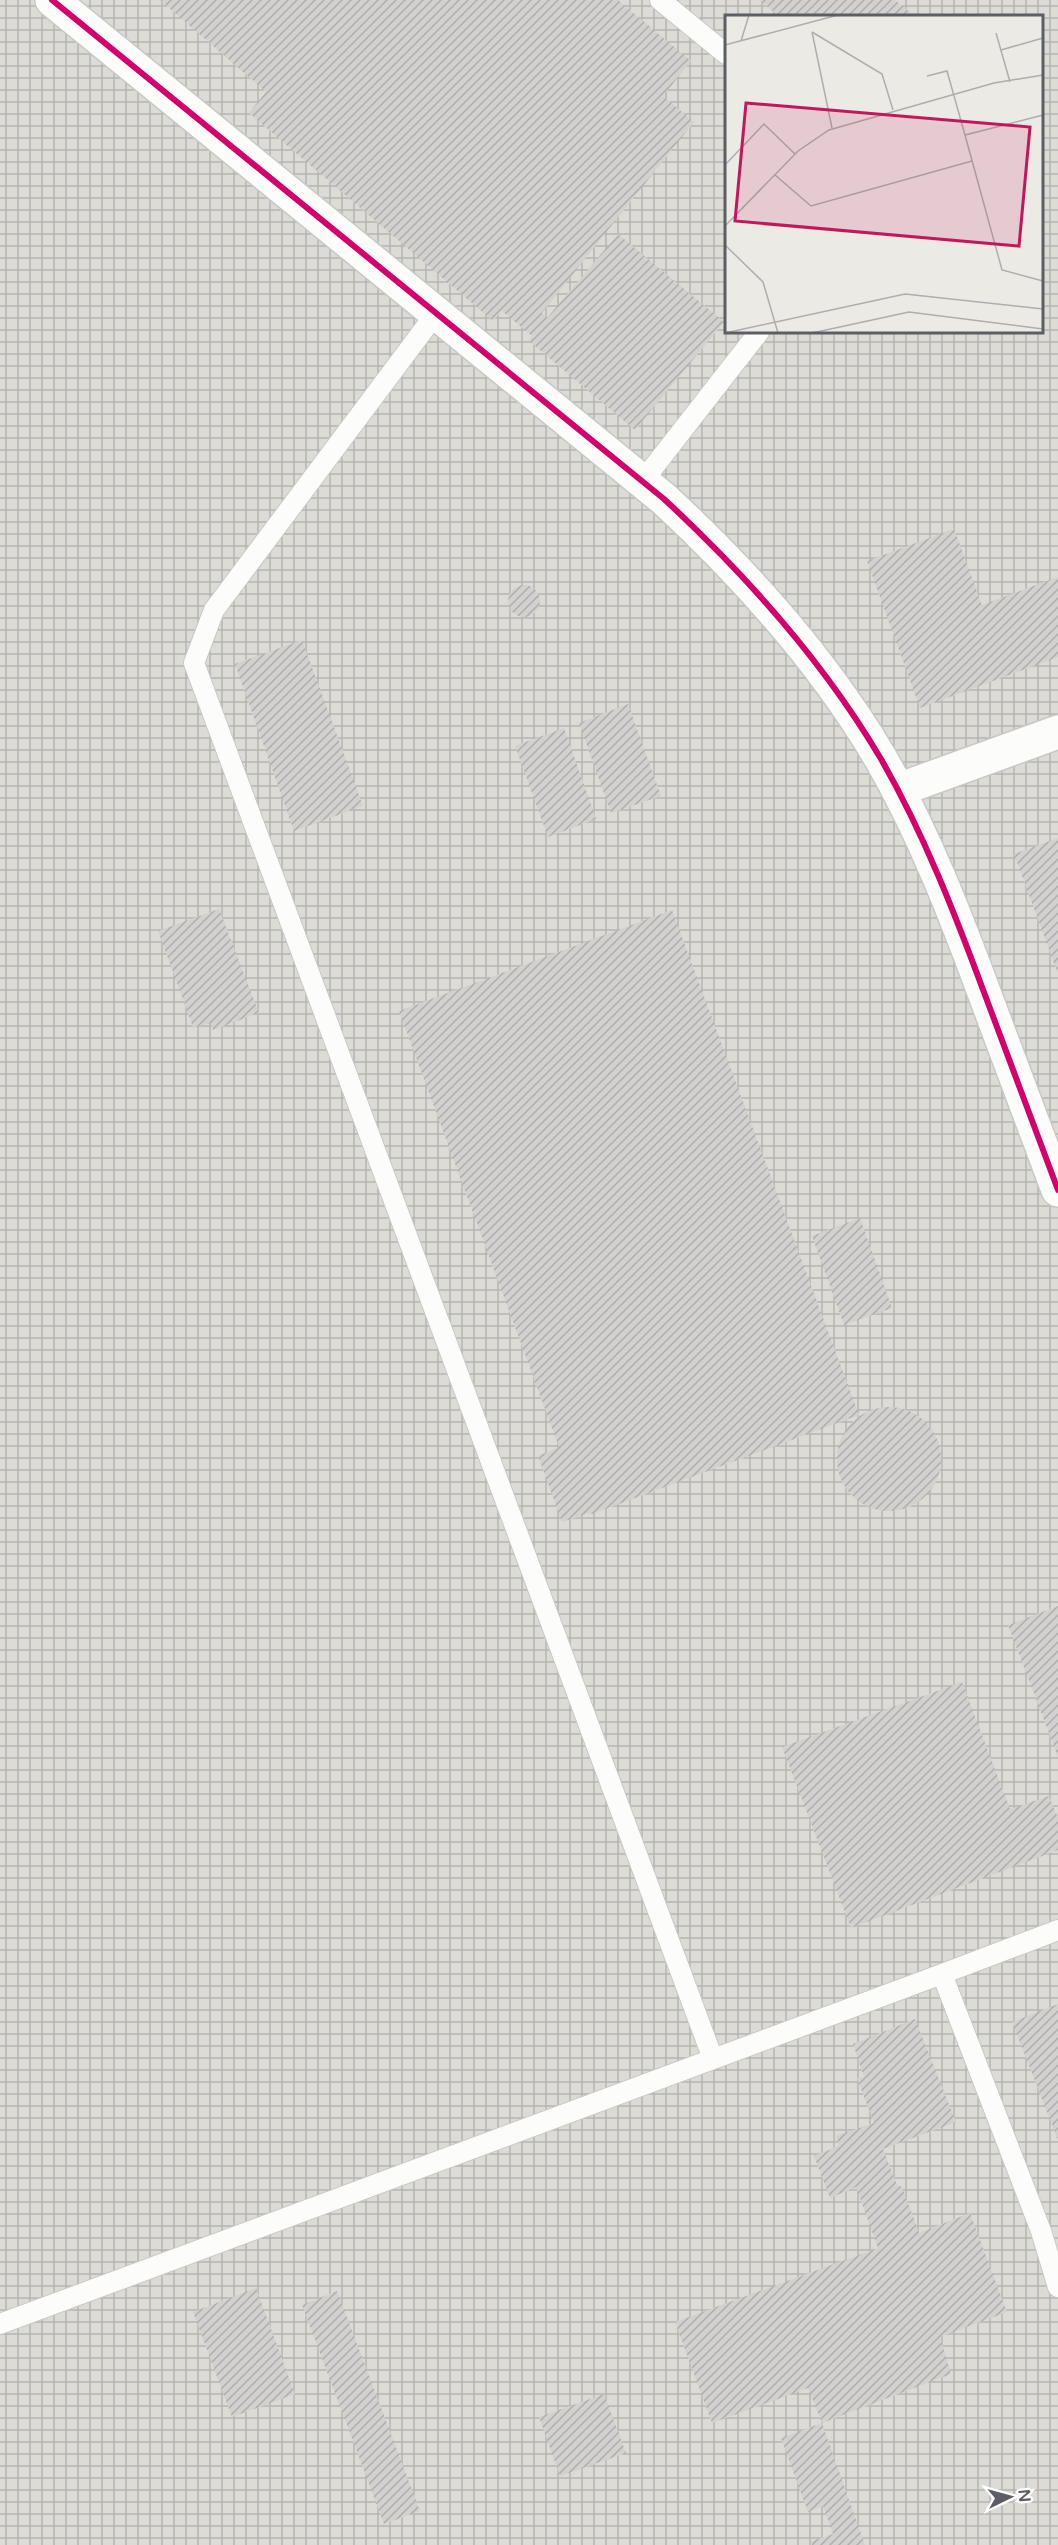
<svg xmlns="http://www.w3.org/2000/svg" width="1058" height="2545" font-family="'Varela Round',sans-serif">
<style>
.industrial{fill:url(#industrial-grid);fill-rule:evenodd}
.building{fill:url(#building-hatch)}
.lines{fill:none;stroke-linecap:round;stroke-linejoin:round}
.service-casing{stroke:#c8c8c7;stroke-width:22}
.minor-casing{stroke:#c8c8c7;stroke-width:36}
.service{stroke:#fcfcfb;stroke-width:20}
.minor{stroke:#fcfcfb;stroke-width:33}
.cycleway-casing{stroke:#fff;stroke-width:10}
.cycleway{stroke:#d6006c;stroke-width:6}
.inset-road{fill:none;stroke:#adaead;stroke-width:1.5}
.view{fill:#c2185b;fill-opacity:0.15;stroke:#c2185b;stroke-width:3}
.inset-edge{fill:none;stroke:#5b5f63;stroke-width:3}
</style>
<defs>
<pattern id="industrial-grid" width="8" height="8" patternUnits="userSpaceOnUse" patternTransform="scale(1.5)"><rect width="8" height="8" fill="#dcdbd6"/><path d="M0 4h8M4 0v8" fill="none" stroke="#b5b5b1"/></pattern>
<pattern id="building-hatch" width="6" height="6" patternUnits="userSpaceOnUse" patternTransform="scale(1.5)"><rect width="6" height="6" fill="#d3d1cf"/><path d="M-1 1l2-2M0 6l6-6M5 7l2-2" fill="none" stroke="#aeadac"/></pattern>
</defs>
<rect width="100%" height="100%" fill="#ebeae5"/>
<!-- industrial -->
<path class="industrial" d="M0 0H1058V2545H0ZM726 16H1042V332H726Z"/>
<!-- building -->
<path class="building" d="M160 0H618L691 61 663 96 694 122 542 313 547 318 618 234 724 322 635 430 529 341 532 336 502 311 493 321 249 113 266 92Z
M759 0H895L915 16H779Z
M954 529 982 605 1058 577V657L920 708 867 561Z
M508 601a16 16 0 1 1 32 0a16 16 0 1 1-32 0Z
M302 640 363 806 294 831 235 664Z
M628 704 661 796 611 813 579 723Z
M564 728 596 819 548 837 515 746Z
M1058 838V974L1014 854Z
M219 909 259 1013 213 1030 211 1023 193 1027 158 931Z
M672 910 859 1415 592 1514 589 1513 562 1522 538 1456 559 1447 399 1011Z
M860 1218 892 1308 844 1325 812 1236Z
M837 1459a52 52 0 1 1 104 0a52 52 0 1 1-104 0Z
M1058 1606V1757L1008 1625Z
M962 1682 1010 1809 1049 1796 1058 1818V1850L851 1928 782 1747Z
M1058 2004V2140L1012 2022Z
M915 2019 956 2122 883 2149 897 2185 902 2187 919 2233 970 2213 1007 2312 940 2337 951 2374 822 2423 808 2388 712 2423 675 2322 878 2248 856 2187 830 2198 814 2156 839 2146 836 2136 874 2123 857 2078 864 2077 853 2044Z
M256 2288 295 2394 232 2417 193 2312Z
M337 2291 420 2511 384 2524 302 2305Z
M604 2394 626 2453 560 2476 539 2417Z
M822 2423 848 2497 865 2545H812L811 2541 833 2534 823 2506 808 2512 781 2438Z"/>
<g class="lines">
<!-- service casing -->
<g class="service-casing">
<path id="service" d="M660 0 726 54
M437 312 214 610 194 663 713 2059
M642 482 759 332
M1058 1930 942 1974 1041 2231 1058 2287
M0 2324 942 1974"/>
</g>
<!-- minor casing -->
<g class="minor-casing">
<path id="minor" d="M52 0 664 499C746 575 824 662 881 759 924 834 955 914 985 995 1009 1060 1034 1125 1058 1190
M898 790 1058 732"/>
</g>
<!-- service -->
<use href="#service" class="service"/>
<!-- minor -->
<use href="#minor" class="minor"/>
<!-- cycleway casing -->
<g class="cycleway-casing">
<path id="cycleway" d="M52 0 664 499C746 575 824 662 881 759 924 834 955 914 985 995 1009 1060 1034 1125 1058 1190"/>
</g>
<!-- cycleway -->
<use href="#cycleway" class="cycleway"/>
</g>
<!-- overview -->
<g transform="translate(725 15)">
<rect width="318" height="318" fill="#ebeae5"/>
<path class="inset-road" d="M87 17 157 59 168 95M87 17 107 113M271 18 285 67M16 26 24 0M0 30 113 0M276 35 318 23M202 61 222 56 240 120 318 100M240 120 277 255 318 266M0 150 39 109 70 139M50 160 86 191 247 146M0 211 73 136 104 115 269 68 318 60M0 230 38 267 53 318M0 318 180 279 318 294M87 318 184 297 318 314"/>
<path class="view" d="M21 88 305 112 294 231 10 206Z"/>
<rect width="318" height="318" class="inset-edge"/>
</g>
<!-- north arrow -->
<g transform="translate(1010 2497) rotate(85)" stroke="#ffffff" stroke-width="4.5" paint-order="stroke">
<path d="M0-4.5L10 22L0 15L-10 22Z" fill="#5b5f63"/>
<text y="-9" font-size="16" font-weight="bold" text-anchor="middle" fill="#5b5f63">N</text>
</g>
</svg>
